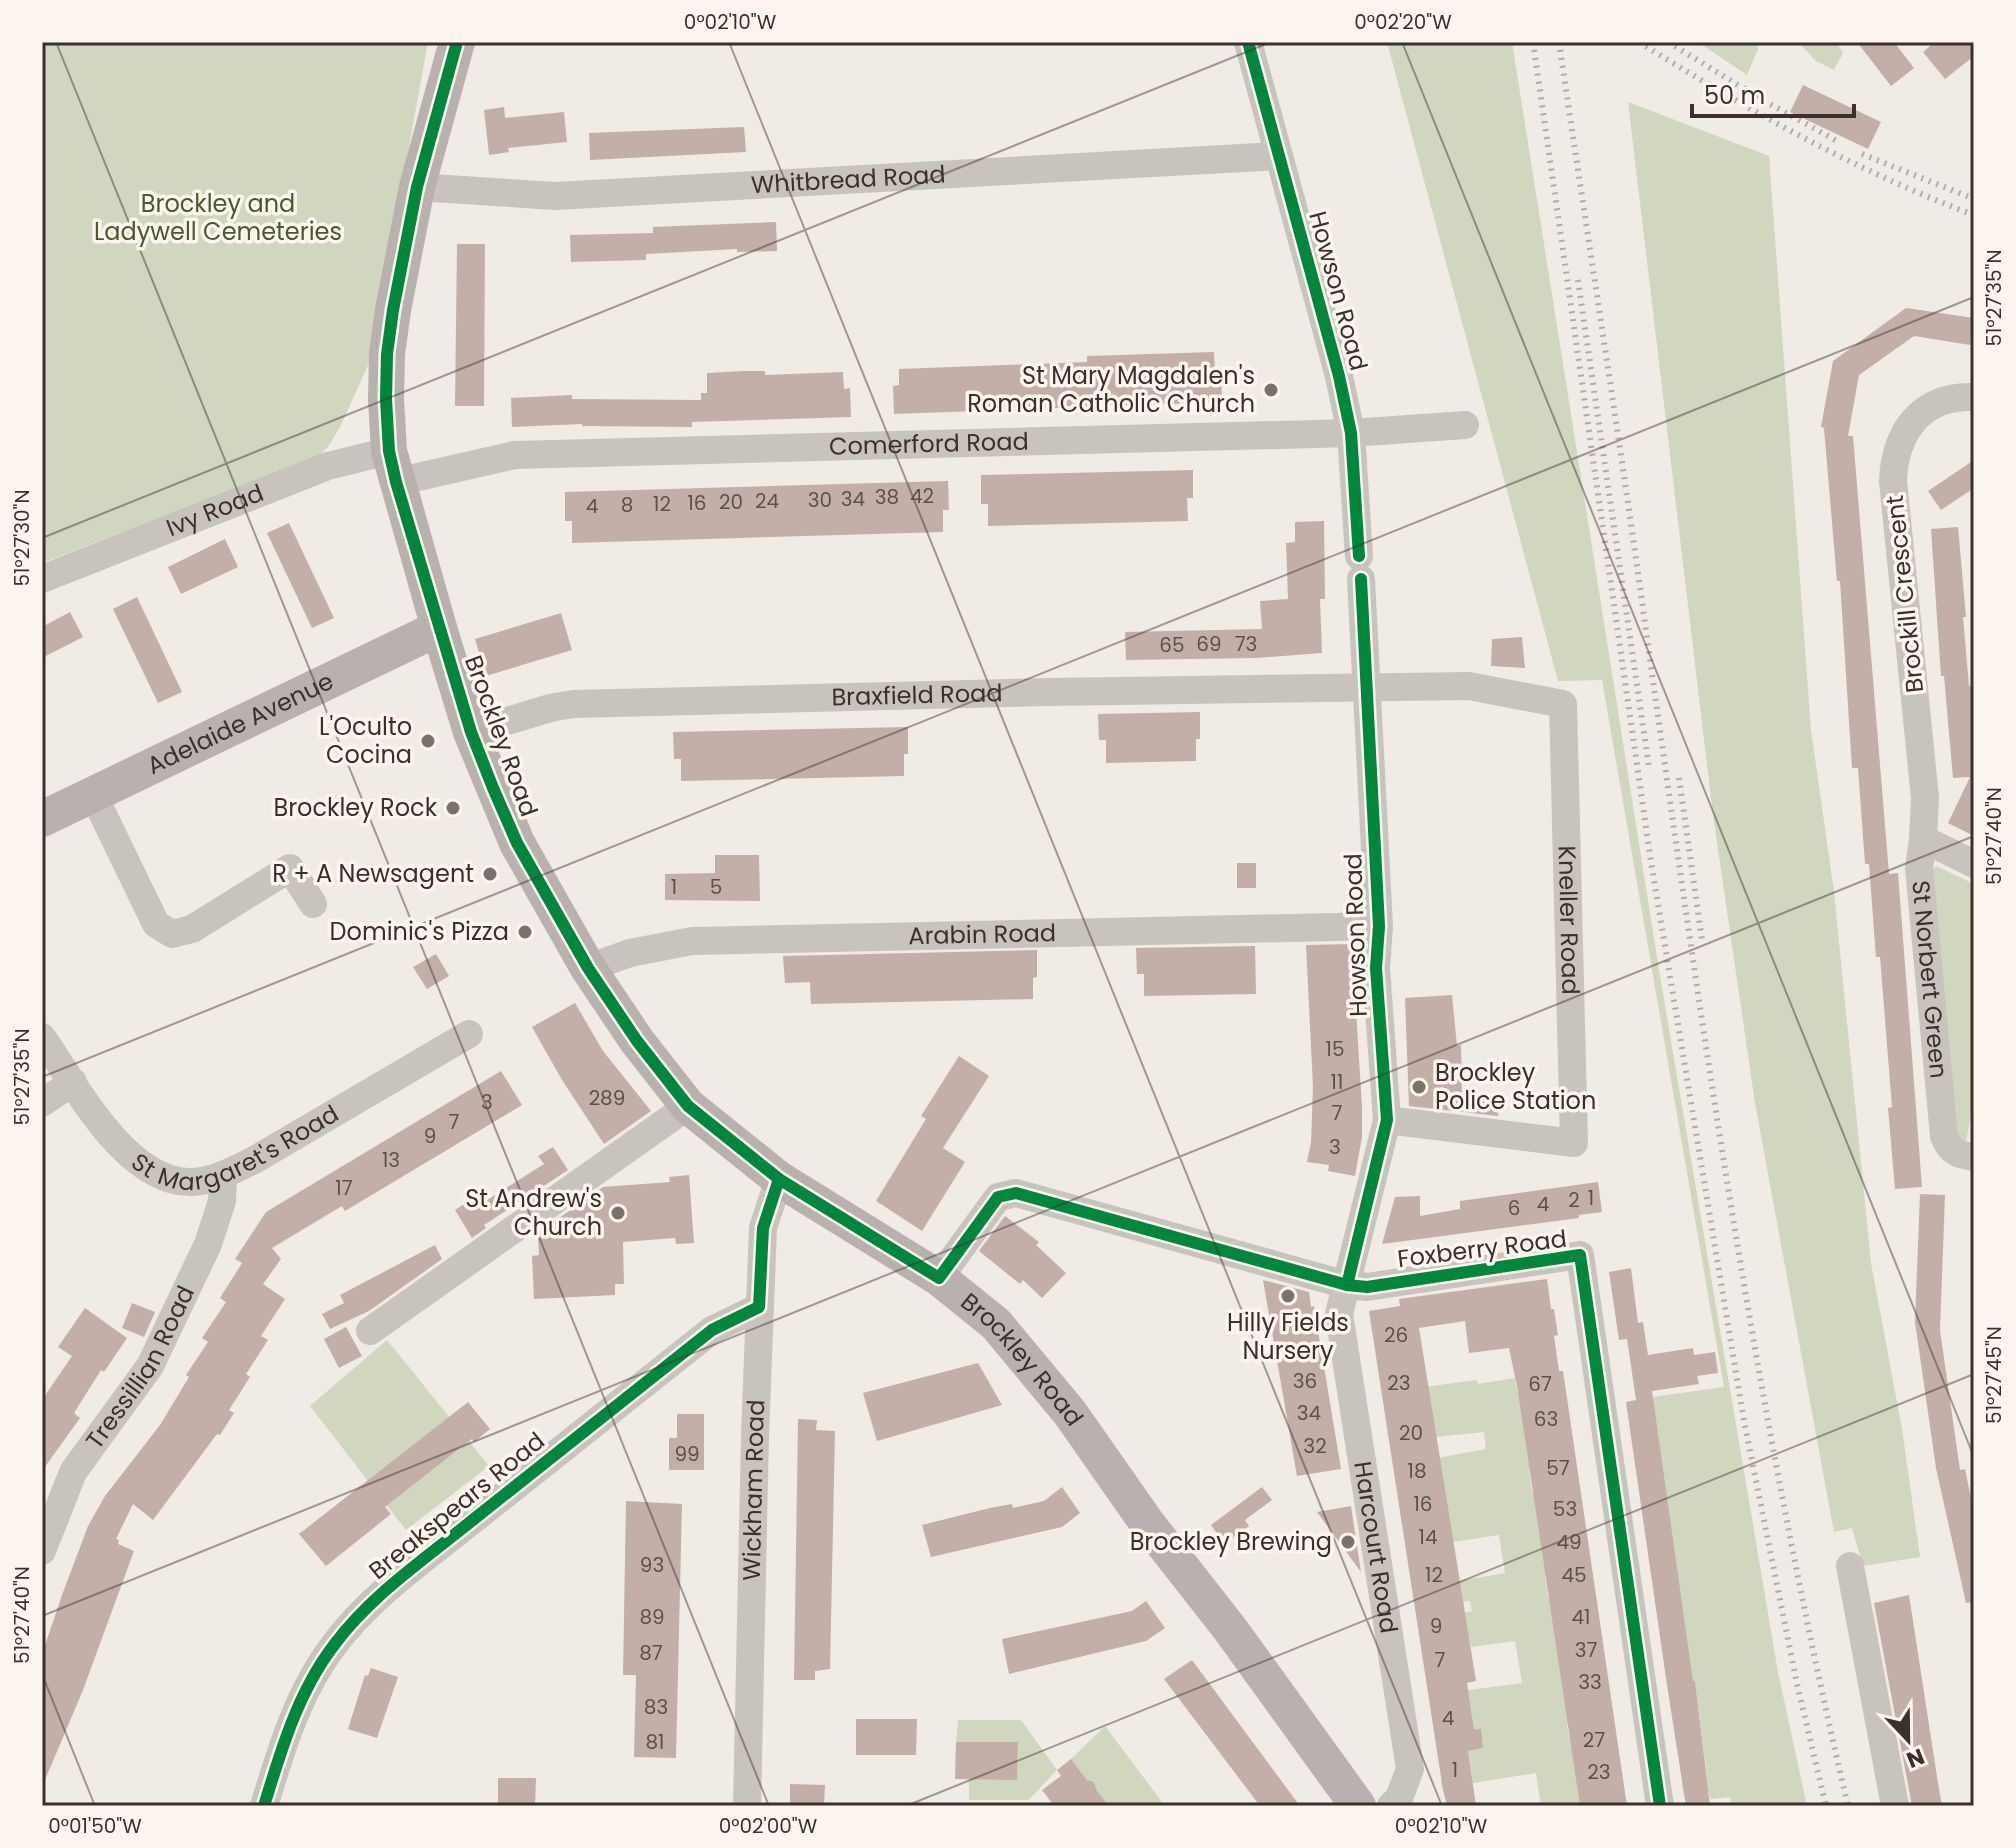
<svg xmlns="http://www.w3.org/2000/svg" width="2016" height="1848" font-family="Poppins,sans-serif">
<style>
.green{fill:#d1d6bf;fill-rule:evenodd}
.building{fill:#c3afa7}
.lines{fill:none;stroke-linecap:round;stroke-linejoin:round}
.minor{stroke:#c9c3be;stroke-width:28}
.major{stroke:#b8b1ad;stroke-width:36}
.rail{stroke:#b1aca8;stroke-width:6;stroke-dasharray:2 6;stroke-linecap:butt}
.cycleway-casing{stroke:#fbf5ee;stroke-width:17}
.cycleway{stroke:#00873e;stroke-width:12}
.ticks{fill:none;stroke:#3b302b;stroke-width:2;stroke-opacity:0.45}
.poi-dot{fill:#7a716c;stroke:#fbf5ee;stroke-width:3}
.labels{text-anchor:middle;stroke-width:7;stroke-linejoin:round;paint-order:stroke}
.number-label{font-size:20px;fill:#5d504a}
.street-label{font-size:24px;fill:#3b302b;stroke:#fbf5ee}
.park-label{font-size:24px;fill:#4a5a2e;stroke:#fbf5ee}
.poi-label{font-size:24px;fill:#3b302b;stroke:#fbf5ee;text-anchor:end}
.neatline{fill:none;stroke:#3b302b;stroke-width:3}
.ticks-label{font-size:20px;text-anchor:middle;fill:#3b302b}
</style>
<rect width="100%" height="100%" fill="#f0ebe5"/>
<!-- green -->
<path class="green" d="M42 42H428L370 361 340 427 328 447 316 458 42 563Z
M1387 42H1512L1660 976 1778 1672 1807 1806H1732L1730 1797 1710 1799 1709 1792 1684 1796 1682 1782 1707 1777 1695 1681 1667 1684 1652 1397 1724 1387 1602 680 1558 681Z
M1698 42H1757L1758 49 1747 75Z
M1798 42H1836L1843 53 1834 70 1816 61Z
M1628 102 1769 156 1811 730 1834 892 1871 1263 1902 1429 1920 1557 1863 1566 1852 1528 1834 1532 1755 1103 1713 815Z
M1936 866 1974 884V1095L1965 1149 1959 1147 1932 870Z
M387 1340 489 1466 406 1530 310 1406ZM445 1420 461 1448 390 1503 371 1478Z
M1534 1375 1535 1377 1515 1380 1517 1392 1536 1389 1525 1437 1528 1459 1547 1456 1549 1466 1529 1470 1532 1492 1552 1490 1541 1544 1544 1566 1563 1564 1564 1573 1545 1576 1548 1599 1568 1597 1596 1599 1598 1604 1572 1609 1581 1681 1562 1683 1565 1706 1612 1707 1613 1710 1587 1714V1721L1567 1725 1571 1747 1590 1744 1577 1788 1580 1806H1541L1536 1773 1442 1788 1441 1782 1472 1776 1468 1751 1483 1748 1461 1733 1472 1717 1469 1698 1455 1692 1522 1683 1515 1641 1471 1647 1469 1636 1447 1639 1464 1613 1472 1611 1470 1601 1442 1605 1457 1581 1505 1573 1499 1535 1453 1542 1440 1463 1421 1461 1486 1449 1484 1432 1436 1437 1409 1389 1477 1380 1478 1384Z
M958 1720H1021L1057 1770 1029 1800H969V1779H1017L1018 1743 956 1742Z
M1105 1726 1165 1806H1109L1097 1791 1094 1782 1087 1780 1071 1759Z"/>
<!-- building -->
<path class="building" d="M1857 42H1894L1914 68 1891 86Z
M1935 42H1974V56L1945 79 1923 52Z
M1803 85 1881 122 1868 149 1790 112Z
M504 107 505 118 564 112 567 142 508 148 509 152 489 155 484 110Z
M744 127 746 152 590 160 589 133Z
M776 222 777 251 737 252V249L646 254V260L571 262 570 235 653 233V227Z
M457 244H485L484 406H455Z
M1906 308 1974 318V324L1970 345 1914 336 1859 375 1848 436H1853L1889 874 1898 873 1922 1187 1895 1189 1888 1108 1892 1107 1880 957H1876L1869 864H1865L1858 768H1852L1840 581H1837L1824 428 1821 427 1833 361Z
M1214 352 1215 374H1221L1222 402 894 414 893 386 899 385V369L1087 362V356Z
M744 371H765V375L843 372 844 389 850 388 851 417 692 422V427L582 426V424L512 427 511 398 572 395V399L701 400V393H707V373Z
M1974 460V488L1941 510 1928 491Z
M1193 470V498H1187L1188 521 988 526V504H981V475Z
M948 481 949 510H943V532L572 543V521H565V492Z
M1324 521 1325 599H1320L1322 653 1256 658 1126 660 1125 632 1262 629 1260 601 1288 599 1286 543 1295 542V522Z
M289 523 334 618 312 628 267 533Z
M1958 527 1966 617H1963L1969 686H1972L1974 711V836L1948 823 1970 777 1953 778 1944 676H1941L1931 529Z
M225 539 238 567 181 594 168 567Z
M137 597 182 692 158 703 113 609Z
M70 612 83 637 42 658V627Z
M561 613 572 650 486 676 475 639Z
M1522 637 1525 668 1491 666 1492 639Z
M1200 712V739H1196V761L1106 763V740H1099L1098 714Z
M908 727V754H904V776L681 781V759H674L673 732Z
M715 855H759L760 901 665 900V874L715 873Z
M1237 863H1256V888H1237Z
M1352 944 1362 1107V1137L1355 1176 1328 1171 1329 1165 1307 1162 1311 1142 1313 1087 1306 945Z
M1255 946 1256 994 1144 996V974H1137L1136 948Z
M1037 950V977L1033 978V999L811 1004 810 982 785 983 783 956Z
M436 954 449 976 427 989 413 967Z
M1452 995 1457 1046 1461 1045 1462 1096 1500 1101 1498 1116 1409 1106 1405 998Z
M575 1003 603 1051 651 1111 604 1144 562 1080 532 1027Z
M959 1056 989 1076 943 1148 965 1162 922 1231 876 1201 926 1119 921 1116Z
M501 1071 522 1105 345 1211 342 1206 272 1248 281 1259 263 1284 285 1299 261 1336 268 1340 246 1374 250 1377 229 1410 234 1413 220 1435 217 1434 153 1520 133 1504 116 1539 119 1540 118 1544 134 1551 83 1690 42 1787V1654L62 1595 88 1526 105 1496 160 1425 189 1377 186 1375 208 1342 202 1338 226 1302 220 1298 242 1263 235 1259 266 1212Z
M553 1147 568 1170 484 1225 486 1228 472 1238 455 1210 469 1201 473 1209 544 1164 538 1156Z
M689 1175 694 1243 676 1244 675 1238 623 1242 624 1284H615V1295L534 1299 532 1256 539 1255 538 1233 603 1187 670 1182 669 1177Z
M1598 1182 1602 1212 1579 1215V1218L1382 1244 1395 1197 1420 1196V1216L1460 1209V1201Z
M1920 1194 1945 1195 1940 1330 1960 1470 1965 1469 1974 1513V1602L1966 1603 1936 1468 1915 1322Z
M1005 1216 1039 1242 1036 1245 1066 1273 1042 1298 1023 1280 1020 1284 979 1251Z
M435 1245 442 1259 369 1311 330 1329 322 1314 344 1303 340 1295Z
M1631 1268 1638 1323 1643 1322 1648 1355 1693 1348 1694 1355 1715 1352 1718 1373 1697 1376 1699 1384 1652 1391 1693 1681H1695L1710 1806H1686L1667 1685 1626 1402 1636 1400 1627 1339 1619 1340 1609 1272Z
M1547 1279 1551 1309H1554L1558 1335 1554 1336 1559 1371H1563L1627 1806H1580L1518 1392 1509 1348 1469 1353 1465 1321 1419 1328 1476 1681 1467 1683 1474 1730 1481 1729 1483 1748 1468 1751 1476 1806H1447L1443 1790 1369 1311 1400 1306 1399 1299Z
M1263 1280 1309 1292 1311 1307 1314 1306 1341 1469 1297 1476Z
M132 1303 155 1312 144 1337 122 1328Z
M85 1308 127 1338 104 1372 101 1370 74 1413 80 1418 42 1471V1400L72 1356 58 1347Z
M346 1327 362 1356 339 1368 324 1339Z
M978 1363 1002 1405 877 1441 863 1393Z
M468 1402 490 1429 474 1442 472 1439 385 1507 391 1514 326 1566 299 1534Z
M677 1414H704V1470H669V1438H677Z
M798 1419 817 1420 816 1430 835 1431 830 1669 815 1671V1680H794Z
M1062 1487 1080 1513 1062 1527 931 1557 922 1525 990 1508 1012 1504 1013 1508 1044 1501Z
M1262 1487 1272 1500 1245 1520 1249 1526 1224 1544 1211 1525Z
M626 1501 682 1504 676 1758 634 1757 636 1675H623Z
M1351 1506 1361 1572 1317 1512Z
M1909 1595 1938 1783 1942 1806H1912L1874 1603Z
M1146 1601 1165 1628 1146 1641 1009 1674 1002 1639 1132 1611Z
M1192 1660 1300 1806H1260L1164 1679Z
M371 1668 398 1677 377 1738 348 1729 365 1675 368 1676Z
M856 1719H917L916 1755H856Z
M956 1742H1018L1017 1780 955 1779Z
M1071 1759 1087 1780 1094 1782 1097 1791 1109 1806H1054L1042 1790 1061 1776 1057 1770Z
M498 1778H536L535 1806H498Z
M790 1784 825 1785 824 1806H790Z"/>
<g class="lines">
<!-- minor -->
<g class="minor">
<path d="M1248 42 1339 376 1351 433 1359 556"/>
<path id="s1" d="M417 187 555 196 1279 156"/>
<path id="s2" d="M396 482 515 455 1351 433 1465 425"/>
<path id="s3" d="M42 579 328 466 389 451"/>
<path id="s4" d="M1361 579 1379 926 1376 968 1387 1120 1339 1314 1410 1769 1399 1798 1391 1806"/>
<path id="s5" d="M471 732 550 708 573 704 1048 692 1469 686 1563 704 1574 1143 1387 1120"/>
<path d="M93 794 156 924 172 934 192 929 290 868 313 904"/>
<path d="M1923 839 1925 798 1893 481C1895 432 1921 395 1974 397"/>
<path id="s6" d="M1974 864 1923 839 1919 868 1944 1136C1950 1152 1958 1155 1974 1157"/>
<path id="s7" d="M588 968 630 953 692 941 1379 926"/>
<path id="s8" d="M42 1037C75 1084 126 1184 192 1182 215 1181 236 1169 256 1159L469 1034"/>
<path d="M42 1103 73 1082"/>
<path d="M939 1278 998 1197 1016 1193 1347 1285 1367 1287 1580 1255 1660 1806"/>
<path d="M370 1331 688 1106"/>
<path id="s9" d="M42 1551 73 1472 150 1366 208 1244 222 1201 223 1176"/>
<path d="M1850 1566 1895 1806"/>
<path d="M264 1806C281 1750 298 1692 334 1645 371 1595 426 1558 474 1519 553 1456 632 1393 712 1330L759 1307"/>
<path id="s10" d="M747 1806 755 1435 763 1228 779 1179"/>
</g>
<!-- major -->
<g class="major">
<path id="s11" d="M457 42 417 187 393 310 387 354 386 399 389 451 439 628 471 732 517 843 588 968 637 1041 688 1106 779 1179 939 1278 996 1324 1070 1413 1147 1523 1230 1629 1358 1806"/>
<path id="s12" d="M42 819 439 628"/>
</g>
<!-- rail -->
<path class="rail" d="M1533 42 1651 862 1744 1421 1797 1684 1826 1806
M1559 42C1588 241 1620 439 1647 638 1702 1029 1757 1421 1848 1806
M1639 42C1746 109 1856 171 1974 215
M1668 42 1759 98 1837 141
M1862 154 1974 199
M1578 280 1649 767
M1679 778 1702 940"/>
<!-- cycleway casing -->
<g class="cycleway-casing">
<path id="cycleway" d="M457 42 417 187 393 310 387 354 386 399 389 451 396 482 471 732 493 788 517 843 588 968 637 1041 688 1106 779 1179 939 1278 998 1197 1016 1193 1347 1285 1367 1287 1580 1255 1660 1806
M1248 42 1339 376 1351 433 1359 556
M1347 1285 1387 1120 1376 968 1379 926 1361 579
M264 1806C281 1750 298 1692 334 1645 371 1595 426 1558 474 1519 553 1456 632 1393 712 1330L759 1307 763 1228 779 1179"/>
</g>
<!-- cycleway -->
<use href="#cycleway" class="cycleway"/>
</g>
<!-- ticks -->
<path class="ticks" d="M56 42 769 1806M729 42 1442 1806M1402 42 1974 1457M42 538 1271 42M42 1077 1974 297M42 1616 1974 836M42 1674 95 1806M906 1806 1974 1374"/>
<!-- markers -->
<g class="poi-dot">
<circle cx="1271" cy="390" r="8"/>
<circle cx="428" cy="741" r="8"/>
<circle cx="453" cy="808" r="8"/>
<circle cx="490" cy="874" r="8"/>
<circle cx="525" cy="932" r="8"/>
<circle cx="1419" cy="1087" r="8"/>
<circle cx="618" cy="1213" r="8"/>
<circle cx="1288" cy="1296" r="8"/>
<circle cx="1348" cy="1542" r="8"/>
</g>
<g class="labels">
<!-- number labels -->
<g class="number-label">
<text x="922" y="503">42</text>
<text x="887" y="504">38</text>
<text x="853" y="506">34</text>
<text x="820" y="507">30</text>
<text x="767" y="508">24</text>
<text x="731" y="509">20</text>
<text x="697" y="510">16</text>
<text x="662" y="511">12</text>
<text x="627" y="512">8</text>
<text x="592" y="513">4</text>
<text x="1209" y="651">69</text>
<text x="1246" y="651">73</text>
<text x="1172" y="652">65</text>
<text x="674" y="894">1</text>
<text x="716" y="894">5</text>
<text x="1335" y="1056">15</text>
<text x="1337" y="1089">11</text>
<text x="607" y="1105">289</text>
<text x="487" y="1109">3</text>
<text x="1337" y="1120">7</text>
<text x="454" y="1129">7</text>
<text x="430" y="1143">9</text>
<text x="1335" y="1154">3</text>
<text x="391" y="1167">13</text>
<text x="344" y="1195">17</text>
<text x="1591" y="1205">1</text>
<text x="1574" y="1207">2</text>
<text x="1543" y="1211">4</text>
<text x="1514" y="1215">6</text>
<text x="1396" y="1342">26</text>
<text x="1305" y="1388">36</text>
<text x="1399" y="1390">23</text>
<text x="1540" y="1391">67</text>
<text x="1309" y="1420">34</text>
<text x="1546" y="1426">63</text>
<text x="1411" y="1440">20</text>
<text x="1315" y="1453">32</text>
<text x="687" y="1461">99</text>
<text x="1558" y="1475">57</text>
<text x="1417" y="1478">18</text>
<text x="1423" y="1511">16</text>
<text x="1565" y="1516">53</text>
<text x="1428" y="1544">14</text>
<text x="1569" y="1549">49</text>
<text x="652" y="1572">93</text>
<text x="1434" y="1582">12</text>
<text x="1574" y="1582">45</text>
<text x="652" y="1624">89</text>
<text x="1581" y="1624">41</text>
<text x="1436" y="1633">9</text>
<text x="1586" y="1657">37</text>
<text x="651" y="1660">87</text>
<text x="1440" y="1667">7</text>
<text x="1590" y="1689">33</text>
<text x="656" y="1714">83</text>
<text x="1448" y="1725">4</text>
<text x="1594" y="1747">27</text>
<text x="655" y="1749">81</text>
<text x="1455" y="1777">1</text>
<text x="1599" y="1779">23</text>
</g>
<!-- street labels -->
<g class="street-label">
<text dy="8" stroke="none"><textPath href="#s1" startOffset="432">Whitbread Road</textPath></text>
<text transform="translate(1338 291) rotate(75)" y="8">Howson Road</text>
<text dy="8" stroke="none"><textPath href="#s2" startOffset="536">Comerford Road</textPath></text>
<text dy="8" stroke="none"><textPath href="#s3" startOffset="186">Ivy Road</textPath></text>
<text transform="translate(1905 594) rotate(-96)" y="8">Brockill Crescent</text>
<text dy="8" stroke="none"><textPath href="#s5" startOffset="450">Braxfield Road</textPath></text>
<text dy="8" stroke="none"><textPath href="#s12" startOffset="220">Adelaide Avenue</textPath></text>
<text transform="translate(501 736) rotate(70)" y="8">Brockley Road</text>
<text dy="8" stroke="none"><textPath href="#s5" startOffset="1314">Kneller Road</textPath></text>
<text transform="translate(1356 935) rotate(-92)" y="8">Howson Road</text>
<text dy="8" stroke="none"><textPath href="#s7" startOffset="398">Arabin Road</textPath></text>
<text dy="8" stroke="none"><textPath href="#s6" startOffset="198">St Norbert Green</textPath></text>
<text dy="8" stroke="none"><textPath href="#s8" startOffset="266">St Margaret's Road</textPath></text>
<text transform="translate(1482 1249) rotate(-7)" y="8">Foxberry Road</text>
<text dy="8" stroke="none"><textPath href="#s11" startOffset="1566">Brockley Road</textPath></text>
<text dy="8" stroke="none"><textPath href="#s9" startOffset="210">Tressillian Road</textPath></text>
<text dy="8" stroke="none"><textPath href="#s10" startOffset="316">Wickham Road</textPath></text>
<text transform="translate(457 1506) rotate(-39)" y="8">Breakspears Road</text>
<text dy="8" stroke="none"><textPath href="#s4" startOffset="978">Harcourt Road</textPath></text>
</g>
<!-- park labels -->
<g class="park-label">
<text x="218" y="212">Brockley and<tspan x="218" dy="28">Ladywell Cemeteries</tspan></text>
</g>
<!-- poi labels -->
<g class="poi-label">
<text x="1255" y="384">St Mary Magdalen's<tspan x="1255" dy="28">Roman Catholic Church</tspan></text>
<text x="412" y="735">L'Oculto<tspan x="412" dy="28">Cocina</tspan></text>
<text x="437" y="816">Brockley Rock</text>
<text x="474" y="882">R + A Newsagent</text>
<text x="509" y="940">Dominic's Pizza</text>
<text x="1435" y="1081" text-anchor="start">Brockley<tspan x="1435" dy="28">Police Station</tspan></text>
<text x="602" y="1207">St Andrew's<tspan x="602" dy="28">Church</tspan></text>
<text x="1288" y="1331" text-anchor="middle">Hilly Fields<tspan x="1288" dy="28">Nursery</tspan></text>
<text x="1332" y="1550">Brockley Brewing</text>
</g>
</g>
<!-- border -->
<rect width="2016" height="1848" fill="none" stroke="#fbf5ee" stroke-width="88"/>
<!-- north arrow -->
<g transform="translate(1908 1740) rotate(158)" stroke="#fbf5ee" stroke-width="6" paint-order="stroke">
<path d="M0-6L14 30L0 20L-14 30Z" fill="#3b302b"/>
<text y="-12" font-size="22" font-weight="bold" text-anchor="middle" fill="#3b302b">N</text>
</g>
<!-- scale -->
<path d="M1692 104v12h162v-12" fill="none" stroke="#3b302b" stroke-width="4"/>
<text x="1704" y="104" font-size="24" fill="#3b302b" stroke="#fbf5ee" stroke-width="6" paint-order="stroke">50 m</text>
<rect x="44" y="44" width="1928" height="1760" class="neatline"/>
<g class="ticks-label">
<text x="730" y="29">0°02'10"W</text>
<text x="1403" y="29">0°02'20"W</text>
<text transform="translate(1994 298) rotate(-90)" y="7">51°27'35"N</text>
<text transform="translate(22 538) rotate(-90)" y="7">51°27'30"N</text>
<text transform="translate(1994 836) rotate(-90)" y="7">51°27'40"N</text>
<text transform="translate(22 1077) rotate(-90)" y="7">51°27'35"N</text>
<text transform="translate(1994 1375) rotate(-90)" y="7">51°27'45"N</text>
<text transform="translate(22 1615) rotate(-90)" y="7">51°27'40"N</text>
<text x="95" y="1833">0°01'50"W</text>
<text x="768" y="1833">0°02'00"W</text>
<text x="1441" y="1833">0°02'10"W</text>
</g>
</svg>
